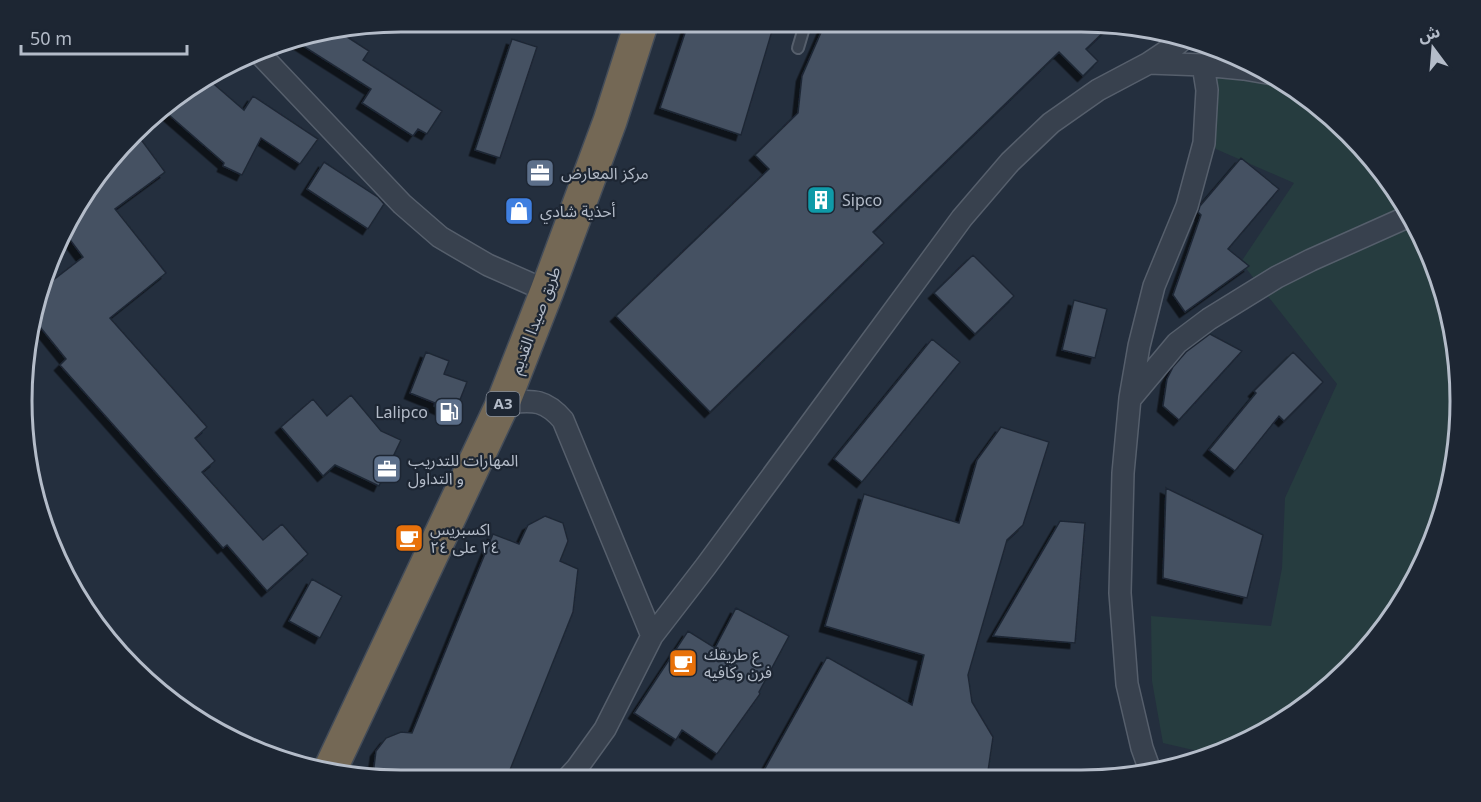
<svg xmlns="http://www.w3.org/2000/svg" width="1481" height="802" font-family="'Noto Sans','Noto Sans Arabic',sans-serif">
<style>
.green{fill:#263c3f}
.building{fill:#455162;stroke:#1f2835;stroke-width:1.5;filter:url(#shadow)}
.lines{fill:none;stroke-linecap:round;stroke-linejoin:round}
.lane-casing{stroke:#565f6c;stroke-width:14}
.street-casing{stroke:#565f6c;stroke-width:24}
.highway-casing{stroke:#434c59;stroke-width:36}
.lane{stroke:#38414e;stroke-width:10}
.street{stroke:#38414e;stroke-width:21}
.highway{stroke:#746855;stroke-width:33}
.labels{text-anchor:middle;stroke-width:4.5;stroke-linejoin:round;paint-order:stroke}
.shield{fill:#1d2633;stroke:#878f9c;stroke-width:1.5}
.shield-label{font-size:15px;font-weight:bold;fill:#b4bcc9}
.poi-label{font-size:16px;fill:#b4bcc9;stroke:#1d2633;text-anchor:start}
.street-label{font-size:16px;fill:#b4bcc9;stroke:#1d2633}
.rim{fill:none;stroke:#b4bcc9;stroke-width:3}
</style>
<defs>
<filter id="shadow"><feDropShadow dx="-5.5" dy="5.5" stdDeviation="0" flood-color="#0009"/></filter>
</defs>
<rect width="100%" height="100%" fill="#242f3e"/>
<!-- green -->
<path class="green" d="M1200 68 1289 89 1381 169 1447 302 1457 450 1409 591 1365 652 1291 717 1215 755 1163 743 1152 681 1151 616 1271 626 1282 568 1285 498 1337 384 1241 262 1294 183 1209 146Z"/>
<!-- building -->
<path class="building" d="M689 21H775L741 135 660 108Z
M826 21 1105 22 1113 23 1086 49 1098 61 1083 76 1059 52 873 232 884 243 710 412 616 316 769 169 755 155 798 113 802 76Z
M338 31 369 51 363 60 442 111 427 134 418 129 413 136 362 103 371 89 292 39Z
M512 39 537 47 500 158 475 150Z
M208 79 244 110 253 96 318 139 300 164 261 138 242 175 223 166 224 163 161 108 169 100Z
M137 134 165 172 115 209 166 273 110 318 207 427 195 438 215 461 202 472 263 540 282 524 308 554 267 591 227 545 223 548 60 365 66 359 32 317 34 303 39 291 83 257 65 233 85 190Z
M1241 158 1279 189 1228 249 1249 266 1185 312 1173 295 1201 215 1198 212 1200 206Z
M324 162 378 197 384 204 368 229 307 189Z
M973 255 1014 296 975 334 934 293Z
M1074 300 1107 309 1095 358 1062 350Z
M1210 334 1242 351 1179 420 1163 406 1167 379 1173 367 1186 352Z
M932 339 960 362 862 482 834 459Z
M426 352 449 361 444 374 467 382 454 415 434 406 435 403 410 393Z
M1293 352 1323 382 1284 421 1279 416 1235 471 1209 450 1256 393 1254 391Z
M351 395 381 431 401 440 379 486 335 465 323 476 281 427 313 399 327 416Z
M1001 427 1049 442 1023 525 1007 540 968 675 972 702 993 737 987 778 759 779 827 657 912 705 924 655 825 626 864 494 959 523 977 460Z
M1166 488 1263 535 1247 598 1163 578Z
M545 516 563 523 568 541 560 561 578 569 573 612 506 780H445L434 776 430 780H379L374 767 376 751 386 738 401 732 412 733 493 534 519 544 528 525Z
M1060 521 1085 523 1075 643 993 636Z
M312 579 342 596 320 638 289 621Z
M736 608 789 636 759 692 760 694 717 754 682 730 676 740 634 713 688 631 715 648Z"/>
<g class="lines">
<!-- lane casing -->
<g class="lane-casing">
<path id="lane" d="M798 48 806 21"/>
</g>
<!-- street casing -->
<g class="street-casing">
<path id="street" d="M258 52 402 204 440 237 488 265 547 291
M1149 63 1203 65 1207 90 1204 143 1187 206 1154 286 1139 346 1130 398 1123 473 1120 593 1127 684 1142 748 1151 773
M1203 65 1244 69 1273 74
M1131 398 1177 343 1209 319 1277 277 1311 260 1405 218
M503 403C531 401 543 397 563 420L652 636
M566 780 577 768 605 729 652 636 706 566 962 218 1010 162 1051 123 1098 90 1149 63 1176 45 1186 37"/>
</g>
<!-- highway casing -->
<g class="highway-casing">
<path id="highway" d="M329 772 503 403 547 291 610 121 642 21"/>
</g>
<!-- lane -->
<use href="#lane" class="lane"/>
<!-- street -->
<use href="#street" class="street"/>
<!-- highway -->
<use href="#highway" class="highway"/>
</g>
<!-- icons -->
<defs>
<g id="office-square" transform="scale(1.5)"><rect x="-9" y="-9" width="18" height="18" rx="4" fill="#5c6f8a" stroke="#1d2633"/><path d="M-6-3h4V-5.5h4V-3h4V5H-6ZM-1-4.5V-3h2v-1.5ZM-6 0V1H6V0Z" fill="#fff"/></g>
<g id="building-square" transform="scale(1.5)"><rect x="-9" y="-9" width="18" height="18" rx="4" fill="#0f9aa8" stroke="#1d2633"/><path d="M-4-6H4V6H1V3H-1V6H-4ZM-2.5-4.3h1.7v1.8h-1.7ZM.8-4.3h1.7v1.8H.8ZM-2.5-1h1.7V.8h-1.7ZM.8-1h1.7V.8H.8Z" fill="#fff"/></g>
<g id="shop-square" transform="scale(1.5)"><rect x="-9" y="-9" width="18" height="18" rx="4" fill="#3f7fe0" stroke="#1d2633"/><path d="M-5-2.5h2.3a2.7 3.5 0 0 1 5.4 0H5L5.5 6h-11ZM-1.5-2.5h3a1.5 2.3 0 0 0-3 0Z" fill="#fff"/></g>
<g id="fuel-square" transform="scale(1.5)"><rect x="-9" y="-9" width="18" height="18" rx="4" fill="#5c6f8a" stroke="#1d2633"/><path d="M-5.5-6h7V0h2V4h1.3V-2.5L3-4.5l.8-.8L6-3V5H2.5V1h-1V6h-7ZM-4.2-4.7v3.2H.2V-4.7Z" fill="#fff"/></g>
<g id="cafe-square" transform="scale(1.5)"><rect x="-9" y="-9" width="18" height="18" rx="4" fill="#e8710a" stroke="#1d2633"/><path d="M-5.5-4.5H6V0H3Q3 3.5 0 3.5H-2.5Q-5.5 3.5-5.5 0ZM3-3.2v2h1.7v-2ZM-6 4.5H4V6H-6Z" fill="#fff"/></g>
</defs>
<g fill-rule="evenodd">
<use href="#office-square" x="540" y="173"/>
<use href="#building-square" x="821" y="200"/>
<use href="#shop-square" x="519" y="211"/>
<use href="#fuel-square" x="449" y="412"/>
<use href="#office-square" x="387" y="469"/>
<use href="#cafe-square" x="409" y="538"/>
<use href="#cafe-square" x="683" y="663"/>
</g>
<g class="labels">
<!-- shield labels -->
<rect class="shield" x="486.5" y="392" width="33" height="24" rx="4.5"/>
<g class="shield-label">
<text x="503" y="409">A3</text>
</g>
<!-- poi labels -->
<g class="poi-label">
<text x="561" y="179">مركز المعارض</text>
<text x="842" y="206">Sipco</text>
<text x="540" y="217">أحذية شادي</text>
<text x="428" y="418" text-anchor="end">Lalipco</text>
<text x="408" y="466">المهارات للتدريب<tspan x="408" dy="18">و التداول</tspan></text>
<text x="430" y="535">اكسبريس<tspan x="430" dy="18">٢٤ على ٢٤</tspan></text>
<text x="704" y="660">ع طريقك<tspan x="704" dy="18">فرن وكافيه</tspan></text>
</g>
<!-- street labels -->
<g class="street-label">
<text transform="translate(535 320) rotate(-69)" y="6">طريق صيدا القديم</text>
</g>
</g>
<!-- crop -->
<path d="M0 0H1481V802H0ZM401 32H1081A369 369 0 0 1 1450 401V401A369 369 0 0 1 1081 770H401A369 369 0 0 1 32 401V401A369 369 0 0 1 401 32Z" fill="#1d2633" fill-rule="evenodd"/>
<path class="rim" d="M401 32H1081A369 369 0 0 1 1450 401V401A369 369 0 0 1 1081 770H401A369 369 0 0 1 32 401V401A369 369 0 0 1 401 32Z"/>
<!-- north arrow -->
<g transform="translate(1433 48) rotate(344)" stroke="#1d2633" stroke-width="4.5" paint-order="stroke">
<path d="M0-4.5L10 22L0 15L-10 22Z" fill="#b4bcc9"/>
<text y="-9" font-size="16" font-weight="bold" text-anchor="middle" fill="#b4bcc9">ش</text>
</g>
<!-- scale -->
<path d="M21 45v9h166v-9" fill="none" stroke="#b4bcc9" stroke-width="3"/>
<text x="30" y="45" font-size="18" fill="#b4bcc9" stroke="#1d2633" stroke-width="4.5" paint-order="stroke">50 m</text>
</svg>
